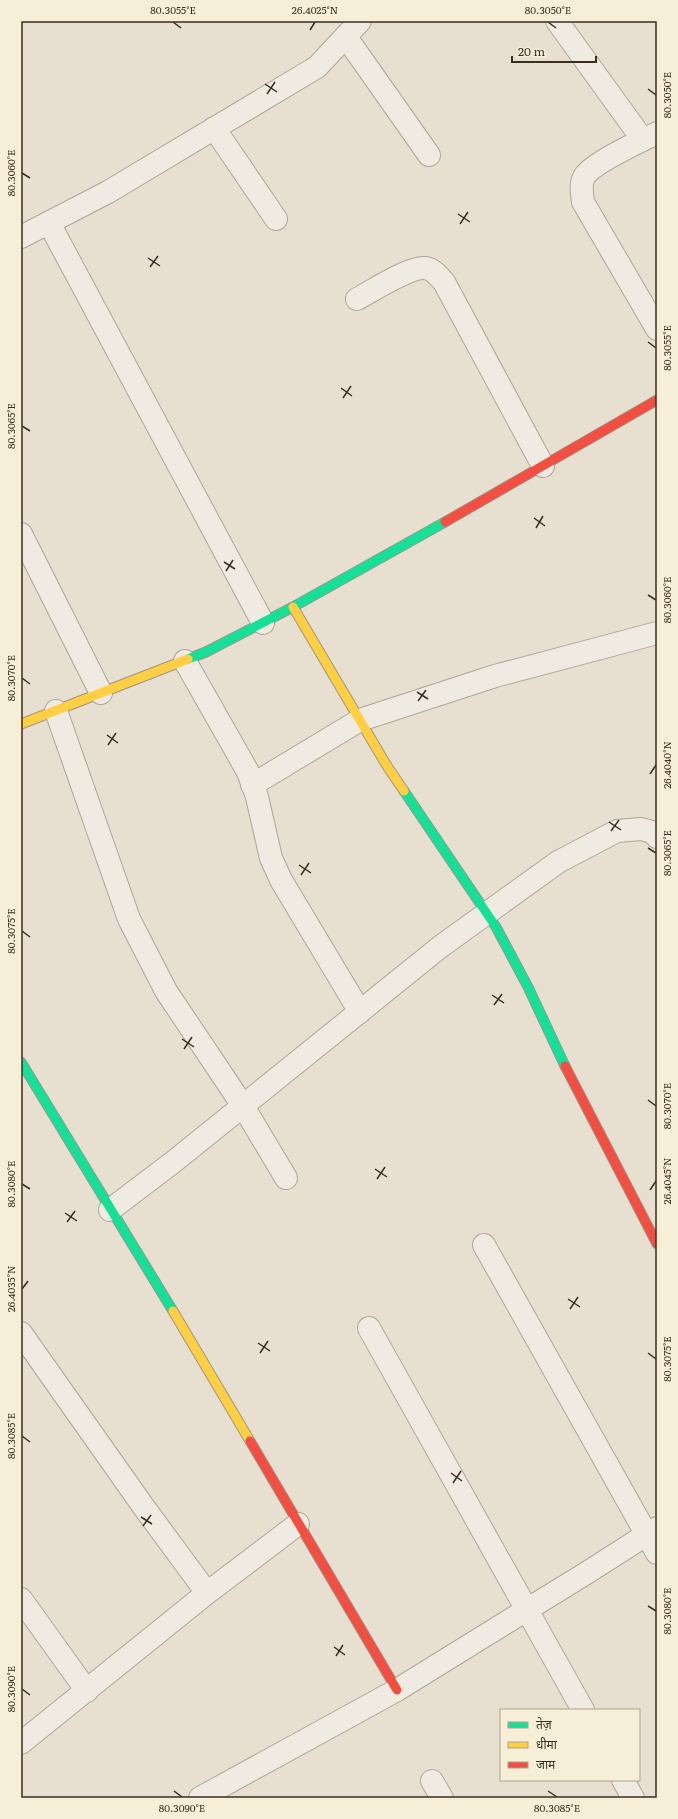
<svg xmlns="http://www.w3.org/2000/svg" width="678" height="1819" font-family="Literata,'Noto Sans Devanagari',serif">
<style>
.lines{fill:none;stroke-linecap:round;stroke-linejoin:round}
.street-casing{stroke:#ada599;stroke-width:24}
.fast-casing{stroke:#9c958a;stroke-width:11}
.slow-casing{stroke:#9c958a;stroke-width:11}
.jam-casing{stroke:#9c958a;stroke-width:11}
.street{stroke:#efebe3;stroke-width:22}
.fast{stroke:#16e098;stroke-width:9}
.slow{stroke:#ffcf43;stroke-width:9}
.jam{stroke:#f24e42;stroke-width:9}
.ticks{fill:none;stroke:#3d2e20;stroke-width:1.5}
.neatline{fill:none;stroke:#3d2e20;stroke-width:1.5}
.ticks-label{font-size:10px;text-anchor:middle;fill:#3d2e20}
</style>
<rect width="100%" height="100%" fill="#e7e0d1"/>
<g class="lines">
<!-- street casing -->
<g class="street-casing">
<path id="street" d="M557 21 643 140
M346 37 429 155
M214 128 276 219
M657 133C641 141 592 163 584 177 580 185 582 193 583 202L657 329
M49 223 263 623
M21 237 108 192 317 67 360 21
M357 299C374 290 407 268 424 268 433 268 439 277 444 282L543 466
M21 534 101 693
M185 661 248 772 257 797 271 858 281 880 360 1012
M56 711 129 919 166 991 243 1106 286 1178
M252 785 360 720 495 676 657 633
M110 1210 172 1163 440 947 558 862 617 831 641 829 652 832 657 837
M484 1245 657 1553
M369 1328 583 1710
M21 1333 143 1506 207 1593
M21 1599 87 1691
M21 1743 207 1593 298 1524
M623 1780 633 1798
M432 1781 442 1798
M200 1798 397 1690 588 1572 657 1528"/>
</g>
<!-- fast casing -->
<g class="fast-casing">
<path id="fast" d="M188 659 206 652 293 607 445 522
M404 791 496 927 528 987 565 1066
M21 1062 173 1311"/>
</g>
<!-- slow casing -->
<g class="slow-casing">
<path id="slow" d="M293 607 387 766 404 791
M21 724 188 659
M173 1311 250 1441"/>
</g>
<!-- jam casing -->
<g class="jam-casing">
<path id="jam" d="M445 522 657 400
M565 1066 657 1244
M250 1441 397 1690"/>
</g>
<!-- street -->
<use href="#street" class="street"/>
<!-- fast -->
<use href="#fast" class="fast"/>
<!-- slow -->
<use href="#slow" class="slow"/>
<!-- jam -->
<use href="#jam" class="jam"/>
</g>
<!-- ticks -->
<path class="ticks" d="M173 22 181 28M548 22 556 28M310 30 315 22M265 84 277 92M648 89 656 95M267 94 275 82M22 173 30 178M458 214 470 222M460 224 468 212M148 258 160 266M150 267 158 256M648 342 656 348M341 388 352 396M343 398 351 386M22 426 30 431M534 518 545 526M536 528 543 516M224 562 235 569M226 571 233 560M648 595 656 600M22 678 30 684M417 692 428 699M418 701 426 690M107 735 118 743M108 745 116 733M650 774 656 765M609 822 621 830M611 831 619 820M648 848 656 853M299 865 311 873M301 875 309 863M22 931 30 937M492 995 504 1003M494 1005 502 994M182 1039 194 1047M184 1049 192 1037M648 1100 656 1106M375 1169 387 1177M377 1179 385 1167M22 1184 30 1189M650 1190 656 1181M65 1213 77 1221M67 1222 75 1211M22 1289 28 1281M568 1299 580 1307M570 1309 578 1297M258 1343 270 1351M260 1353 268 1341M648 1353 656 1359M22 1436 30 1442M451 1473 462 1481M453 1483 461 1471M141 1517 152 1524M143 1526 151 1515M648 1606 656 1611M334 1647 345 1655M336 1656 343 1645M22 1689 30 1695M174 1791 182 1797M548 1791 557 1797"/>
<!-- border -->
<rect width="678" height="1819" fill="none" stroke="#f7eed8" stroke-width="44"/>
<!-- legend -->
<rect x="500" y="1709" width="140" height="72" fill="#f7eed8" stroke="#ada18e"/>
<rect x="508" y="1722" width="20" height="6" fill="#16e098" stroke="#ada18e"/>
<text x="536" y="1729" font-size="12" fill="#3d2e20">तेज़</text>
<rect x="508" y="1742" width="20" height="6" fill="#ffcf43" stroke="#ada18e"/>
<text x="536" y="1749" font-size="12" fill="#3d2e20">धीमा</text>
<rect x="508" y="1762" width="20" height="6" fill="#f24e42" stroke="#ada18e"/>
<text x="536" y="1769" font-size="12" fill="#3d2e20">जाम</text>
<!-- scale -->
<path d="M512 56v6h84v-6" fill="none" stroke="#3d2e20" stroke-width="2"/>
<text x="518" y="56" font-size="12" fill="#3d2e20" stroke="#f7eed8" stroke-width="3" paint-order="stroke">20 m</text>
<rect x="22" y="22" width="634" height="1775" class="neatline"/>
<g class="ticks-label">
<text x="173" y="14">80.3055°E</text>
<text x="315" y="14">26.4025°N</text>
<text x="548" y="14">80.3050°E</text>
<text transform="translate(667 95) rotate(-90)" y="4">80.3050°E</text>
<text transform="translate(11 173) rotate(-90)" y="4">80.3060°E</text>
<text transform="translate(667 348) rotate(-90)" y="4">80.3055°E</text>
<text transform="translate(11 426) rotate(-90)" y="4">80.3065°E</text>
<text transform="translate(667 600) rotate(-90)" y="4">80.3060°E</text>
<text transform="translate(11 678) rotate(-90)" y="4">80.3070°E</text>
<text transform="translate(667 765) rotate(-90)" y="4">26.4040°N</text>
<text transform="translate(667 853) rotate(-90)" y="4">80.3065°E</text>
<text transform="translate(11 931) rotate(-90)" y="4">80.3075°E</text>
<text transform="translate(667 1106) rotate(-90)" y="4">80.3070°E</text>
<text transform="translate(667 1181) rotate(-90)" y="4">26.4045°N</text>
<text transform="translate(11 1184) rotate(-90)" y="4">80.3080°E</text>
<text transform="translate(11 1289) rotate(-90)" y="4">26.4035°N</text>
<text transform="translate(667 1359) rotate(-90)" y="4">80.3075°E</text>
<text transform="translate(11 1436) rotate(-90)" y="4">80.3085°E</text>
<text transform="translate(667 1611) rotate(-90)" y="4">80.3080°E</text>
<text transform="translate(11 1689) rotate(-90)" y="4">80.3090°E</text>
<text x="182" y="1812">80.3090°E</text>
<text x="557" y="1812">80.3085°E</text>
</g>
</svg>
